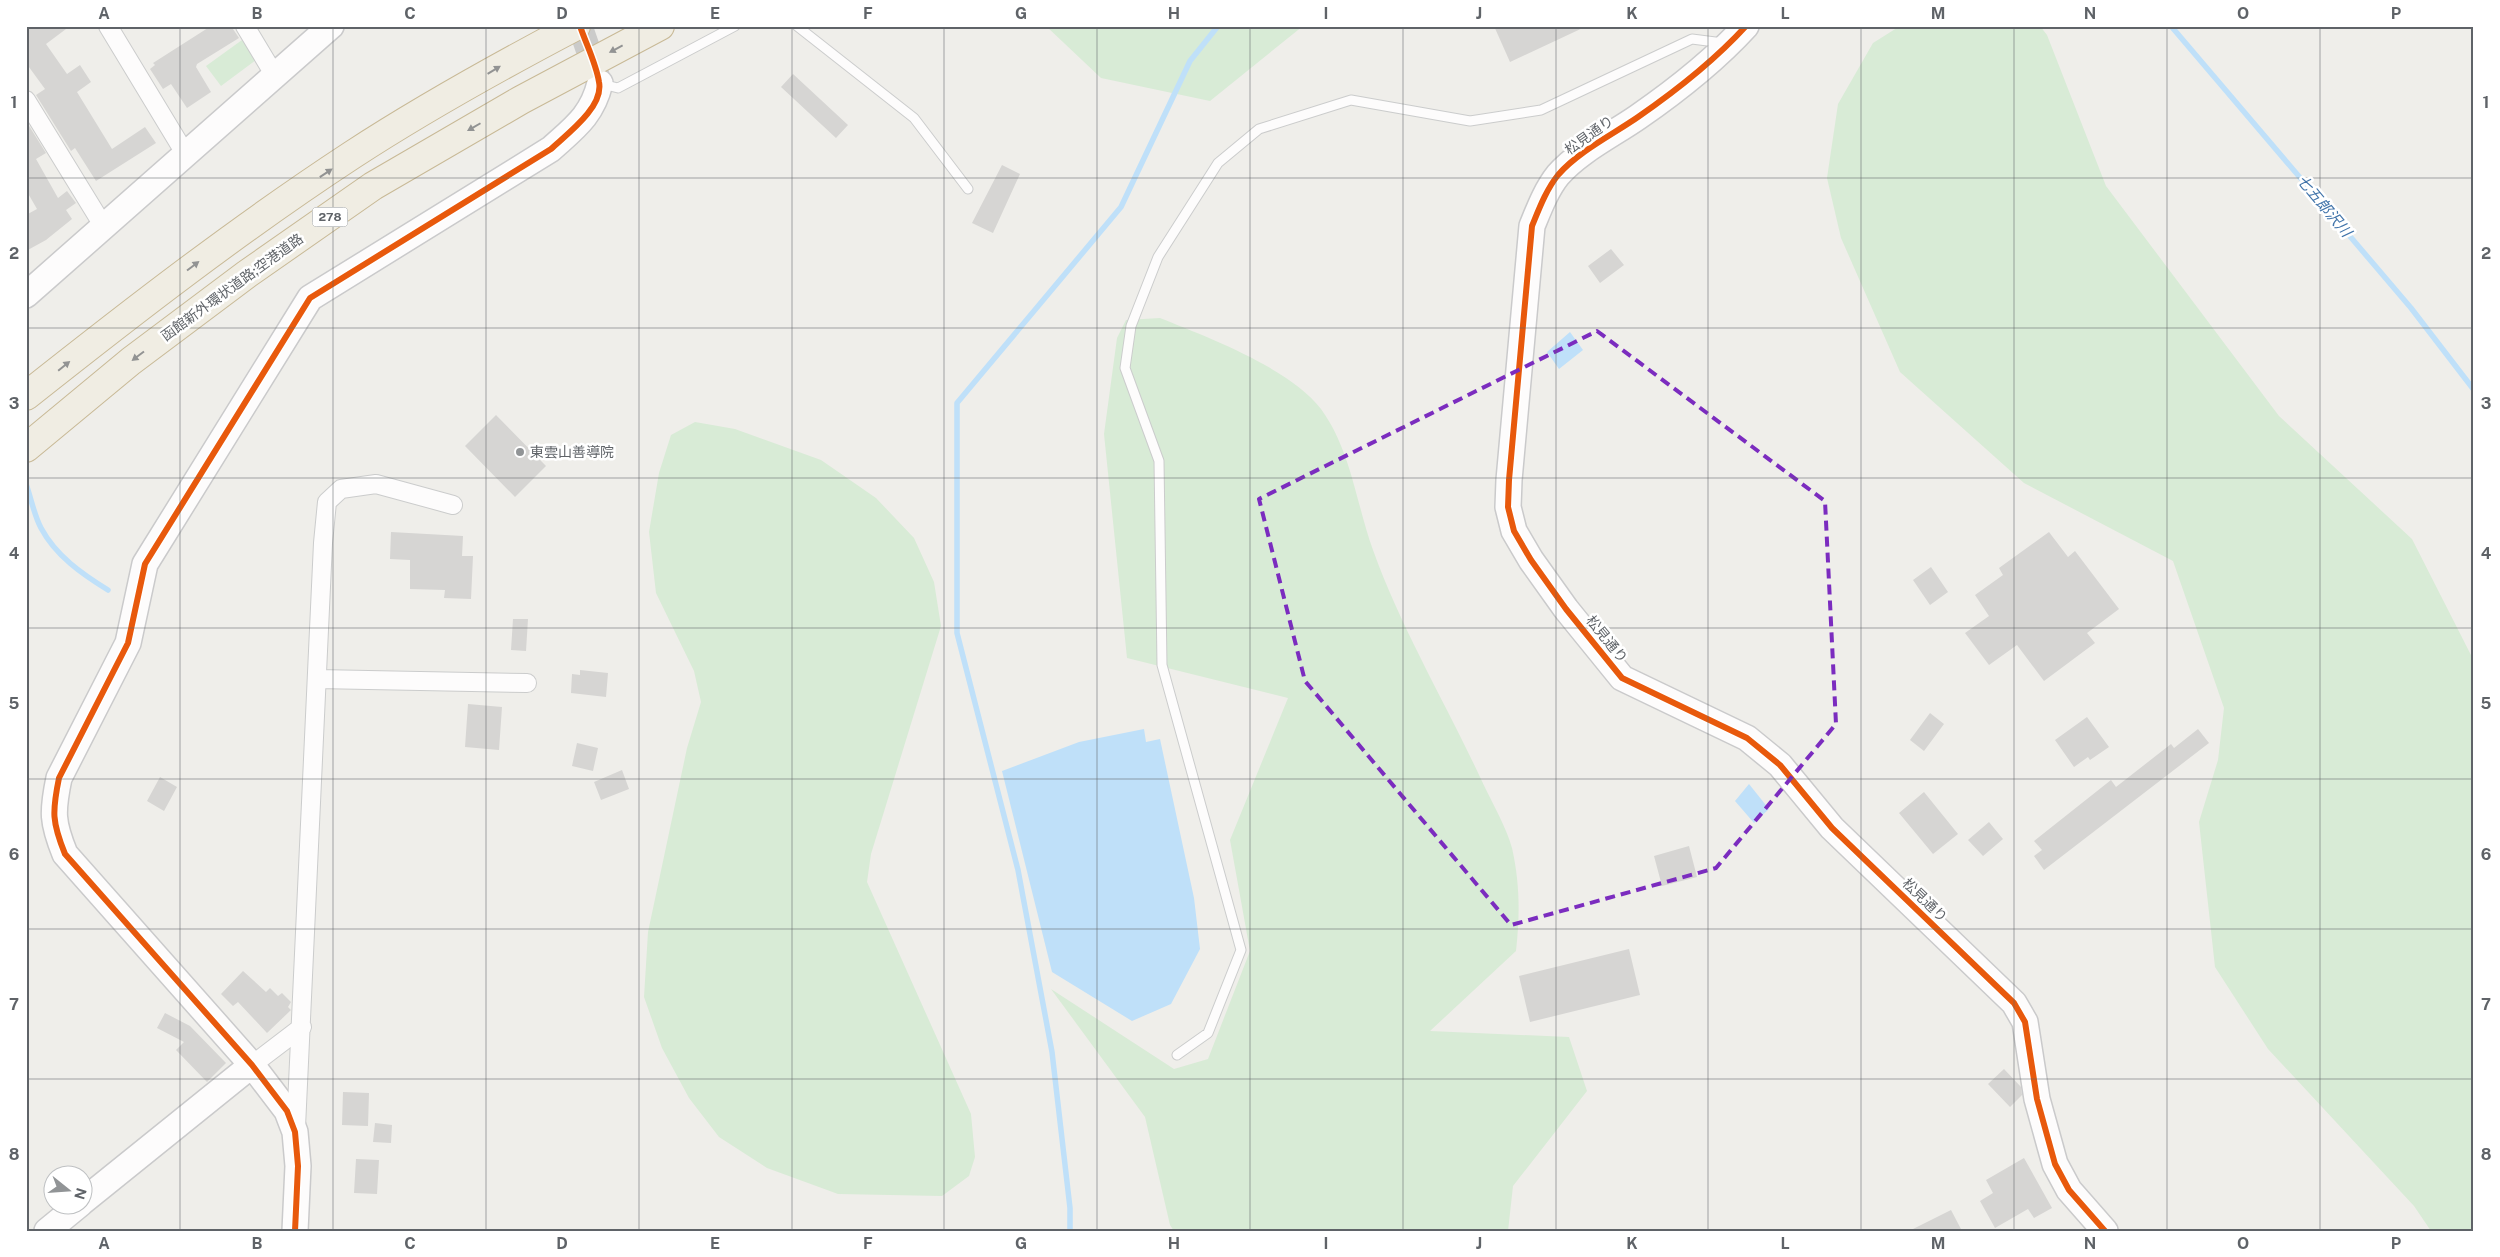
<svg xmlns="http://www.w3.org/2000/svg" width="2500" height="1257" font-family="'Public Sans','Noto Sans JP',sans-serif">
<style>
.green{fill:#d8ebd6}
.water{fill:#bfe0f9}
.lines{fill:none;stroke-linecap:round;stroke-linejoin:round}
.stream{stroke:#bfe0f9;stroke-width:5.5}
.building{fill:#d6d5d3}
.secondary-tunnel{stroke:#cbcbca;stroke-width:25;stroke-dasharray:25 12;stroke-linecap:butt}
.lane-casing{stroke:#cbcccc;stroke-width:11}
.street-casing{stroke:#cbcccc;stroke-width:20}
.secondary-casing{stroke:#cacacb;stroke-width:28}
.highway-casing{stroke:#c8b996;stroke-width:30}
.lane{stroke:#fdfcfc;stroke-width:9}
.street{stroke:#fdfcfc;stroke-width:18}
.secondary{stroke:#fdfcfc;stroke-width:25}
.highway{stroke:#f0ede3;stroke-width:28}
.cycleway-casing{stroke:#fff;stroke-width:9}
.cycleway{stroke:#e8590c;stroke-width:6}
.oneway{fill:#929393}
.marked{fill:none;stroke:#7b2cbf;stroke-width:4;stroke-dasharray:10 6;stroke-linejoin:round}
.grid{fill:none;stroke:#5f6368;stroke-width:1;stroke-opacity:0.55}
.poi-dot{fill:#919496;stroke:#fff;stroke-width:2}
.labels{text-anchor:middle;stroke-width:5;stroke-linejoin:round;paint-order:stroke}
.shield{fill:#fff;stroke:#8f9295;stroke-width:1}
.shield-label{font-size:12px;font-weight:bold;fill:#5f6368}
.street-label{font-size:14px;fill:#5f6368;stroke:#fff}
.poi-label{font-size:14px;fill:#5f6368;stroke:#fff;text-anchor:start}
.water-label{font-size:15px;font-style:italic;fill:#4174aa;stroke:#fff}
.neatline{fill:none;stroke:#5f6368;stroke-width:2}
.grid-label{font-size:16px;text-anchor:middle;font-weight:bold;fill:#5f6368}
</style>
<rect width="100%" height="100%" fill="#efeeea"/>
<!-- green -->
<path class="green" d="M1046 26H1303L1210 101 1101 78Z
M1900 26H2040L2047 35 2106 186 2279 416 2412 539 2474 661V1231H2431L2414 1206 2268 1049 2215 967 2199 822 2218 760 2224 708 2173 561 2024 483 1900 372 1841 238 1827 178 1838 104 1873 43Z
M242 40 256 60 221 86 206 66Z
M1160 318C1207 337 1290 368 1321 409 1351 450 1356 503 1373 550 1401 628 1445 702 1480 777 1489 797 1507 828 1512 848 1520 884 1520 915 1516 951L1430 1031 1569 1037 1587 1091 1513 1186 1508 1231H1174L1170 1225 1145 1117 1051 989 1174 1069 1208 1059 1250 951 1230 840 1288 698 1127 658 1104 434 1117 338 1126 320Z
M695 422 735 429 821 460 876 498 914 538 934 582 941 626 871 854 867 882 971 1114 975 1157 969 1176 942 1196 838 1194 767 1168 719 1137 689 1098 662 1048 644 997 648 932 687 748 701 702 694 671 656 593 649 532 659 473 671 435Z"/>
<!-- water -->
<path class="water" d="M1570 332 1583 350 1559 369 1547 352Z
M1144 729 1146 742 1160 739 1194 898 1200 949 1171 1004 1132 1021 1052 972 1002 771 1079 742Z
M1749 784 1769 809 1754 823 1735 801Z"/>
<g class="lines">
<!-- stream -->
<path class="stream" d="M2171 26 2411 308 2474 390
M26 484C31 498 34 515 41 528 56 556 82 574 108 590
M1070 1231V1208L1052 1052 1018 870 957 633V403L1121 207 1190 61 1218 26"/>
</g>
<!-- building -->
<path class="building" d="M26 26H70L46 44 67 74 80 65 91 82 77 92 112 149 145 127 156 143 96 181 75 148 71 151 36 95 45 89 26 63Z
M211 26H231L239 38 197 64 196 67 211 92 187 108 171 84 163 89 150 69 155 65 153 63Z
M1494 26H1587L1510 62Z
M793 74 848 125 836 138 781 87Z
M26 121 46 153 36 159 58 198 67 191 76 203 66 210 72 219 46 240 26 251V215L37 209 26 190Z
M1002 165 1020 174 993 233 972 223Z
M1611 249 1624 265 1600 283 1588 266Z
M496 415 546 466 515 497 465 446Z
M391 532 463 536 462 556H473L471 599 444 598 445 590 410 589V560L390 559Z
M2049 532 2068 557 2075 551 2119 609 2087 633 2095 643 2044 681 2017 645 1989 665 1965 633 1989 616 1975 595 2003 575 1999 568Z
M1931 567 1948 592 1930 605 1913 580Z
M513 619H528L526 651 511 650Z
M580 670 608 673 606 697 571 693 572 674 580 675Z
M468 704 502 707 499 750 465 747Z
M1930 713 1944 724 1924 751 1910 740Z
M2087 717 2109 747 2090 760 2088 757 2074 767 2055 740Z
M2198 729 2209 743 2044 870 2034 856 2042 850 2034 841 2111 780 2116 787 2171 744 2174 748Z
M577 743 598 748 593 771 572 766Z
M622 770 629 789 601 800 594 782Z
M160 777 177 787 164 811 147 801Z
M1924 792 1958 834 1933 854 1899 813Z
M1989 822 2003 839 1983 856 1968 840Z
M1689 846 1697 877 1662 886 1654 856Z
M1629 949 1640 995 1530 1022 1519 976Z
M243 971 266 992 270 988 278 996 282 993 291 1002 288 1007 291 1010 267 1033 238 1002 233 1006 221 994Z
M165 1013 190 1026 226 1063 207 1082 176 1050 184 1042 157 1028Z
M2004 1069 2021 1087 2022 1095 2010 1107 1988 1084Z
M343 1092 369 1093 368 1126 342 1125Z
M375 1123 392 1125 391 1143 373 1142Z
M2024 1158 2052 1208 2034 1218 2028 1209 1995 1228 1980 1201 1993 1193 1986 1180Z
M356 1159 379 1160 377 1194 354 1193Z
M1951 1210 1962 1231H1909Z"/>
<g class="lines">
<!-- secondary-tunnel -->
<path class="secondary-tunnel" d="M580 26 599 81"/>
<!-- lane casing -->
<g class="lane-casing">
<path id="lane" d="M797 26 914 118 968 189
M602 84 618 88 735 26
M1177 1055 1208 1033 1241 950 1162 665 1159 461 1125 368 1131 326 1158 257 1218 163 1259 129 1351 100 1470 121 1541 110 1692 39 1723 43"/>
</g>
<!-- street casing -->
<g class="street-casing">
<path id="street" d="M108 26 186 155
M245 26 275 76
M26 100 104 227
M317 679 527 683
M252 1065 302 1027
M296 1127 323 543 327 502 341 489 376 484 453 505"/>
</g>
<!-- secondary casing -->
<g class="secondary-casing">
<path id="secondary" d="M1746 26C1714 61 1677 90 1638 117 1612 135 1579 151 1558 175 1546 190 1539 209 1532 226L1509 480 1508 507 1514 531 1531 560 1566 609 1622 678 1747 738 1780 765 1832 828 2014 1003 2025 1022 2037 1099 2055 1164 2069 1190 2105 1231
M26 295 331 26
M82 1202 252 1065
M47 1231 80 1204
M295 1231 298 1166 295 1132 287 1111 252 1065 65 854C52 822 52 812 59 778L128 643 145 564 310 298 551 149C574 128 592 116 600 83"/>
</g>
<!-- highway casing -->
<g class="highway-casing">
<path id="highway" d="M26 396C132 312 239 229 352 155 424 108 500 66 576 26
M26 448 131 361 247 274 373 186 521 100 660 26"/>
</g>
<!-- lane -->
<use href="#lane" class="lane"/>
<!-- street -->
<use href="#street" class="street"/>
<!-- secondary -->
<use href="#secondary" class="secondary"/>
<!-- highway -->
<use href="#highway" class="highway"/>
<!-- cycleway casing -->
<g class="cycleway-casing">
<path id="cycleway" d="M1746 26C1714 61 1677 90 1638 117 1612 135 1579 151 1558 175 1546 190 1539 209 1532 226L1509 480 1508 507 1514 531 1531 560 1566 609 1622 678 1747 738 1780 765 1832 828 2014 1003 2025 1022 2037 1099 2055 1164 2069 1190 2105 1231
M295 1231 298 1166 295 1132 287 1111 252 1065 65 854C52 822 52 812 59 778L128 643 145 564 310 298 551 149C567 134 604 107 599 82 596 63 586 44 580 26"/>
</g>
<!-- cycleway -->
<use href="#cycleway" class="cycleway"/>
</g>
<!-- one-way arrows -->
<defs><path id="oneway-solid" d="M-6-.8H1V-3.2L6.5 0L1 3.2V.8H-6Z" transform="scale(1.25)"/></defs>
<g class="oneway">
<use href="#oneway-solid" transform="translate(616 49) rotate(152)"/>
<use href="#oneway-solid" transform="translate(494 70) rotate(-31)"/>
<use href="#oneway-solid" transform="translate(474 127) rotate(150)"/>
<use href="#oneway-solid" transform="translate(326 173) rotate(-34)"/>
<use href="#oneway-solid" transform="translate(193 266) rotate(-37)"/>
<use href="#oneway-solid" transform="translate(138 356) rotate(143)"/>
<use href="#oneway-solid" transform="translate(64 366) rotate(-39)"/>
</g>
<!-- marked area -->
<path class="marked" d="M1597 331 1825 501 1836 724 1716 868 1511 925 1305 681 1259 499Z"/>
<!-- grid -->
<path class="grid" d="M180 26V1231M333 26V1231M486 26V1231M639 26V1231M792 26V1231M944 26V1231M1097 26V1231M1250 26V1231M1403 26V1231M1556 26V1231M1708 26V1231M1861 26V1231M2014 26V1231M2167 26V1231M2320 26V1231M26 178H2474M26 328H2474M26 478H2474M26 628H2474M26 779H2474M26 929H2474M26 1079H2474"/>
<!-- markers -->
<circle class="poi-dot" cx="520" cy="452" r="5"/>
<g class="labels">
<!-- shield labels -->
<rect class="shield" x="312.5" y="207.5" width="35" height="19" rx="4"/>
<g class="shield-label">
<text x="330" y="221">278</text>
</g>
<!-- street labels -->
<g class="street-label">
<text transform="translate(1589 135) rotate(-35)" y="5">松見通り</text>
<text transform="translate(232 287) rotate(-36)" y="5">函館新外環状道路;空港道路</text>
<text transform="translate(1607 639) rotate(51)" y="5">松見通り</text>
<text transform="translate(1925 900) rotate(44)" y="5">松見通り</text>
</g>
<!-- poi labels -->
<g class="poi-label">
<text x="530" y="457">東雲山善導院</text>
</g>
<!-- water labels -->
<g class="water-label">
<text transform="translate(2324 206) rotate(50)" y="5">七五郎沢川</text>
</g>
</g>
<!-- border -->
<rect width="2500" height="1257" fill="none" stroke="#ffffff" stroke-width="55"/>
<!-- north arrow -->
<g transform="translate(68 1190) rotate(107)"><circle r="24" fill="#ffffff" stroke="#bfc1c3"/>
<path d="M0-4L9 19L0 12L-9 19Z" fill="#919496"/>
<text y="-8" font-size="14" font-weight="bold" text-anchor="middle" fill="#5f6368">N</text>
</g>
<rect x="28" y="28" width="2444" height="1202" class="neatline"/>
<g class="grid-label">
<text x="104" y="19">A</text>
<text x="257" y="19">B</text>
<text x="410" y="19">C</text>
<text x="562" y="19">D</text>
<text x="715" y="19">E</text>
<text x="868" y="19">F</text>
<text x="1021" y="19">G</text>
<text x="1174" y="19">H</text>
<text x="1326" y="19">I</text>
<text x="1479" y="19">J</text>
<text x="1632" y="19">K</text>
<text x="1785" y="19">L</text>
<text x="1938" y="19">M</text>
<text x="2090" y="19">N</text>
<text x="2243" y="19">O</text>
<text x="2396" y="19">P</text>
<text x="14" y="108">1</text>
<text x="2486" y="108">1</text>
<text x="14" y="259">2</text>
<text x="2486" y="259">2</text>
<text x="14" y="409">3</text>
<text x="2486" y="409">3</text>
<text x="14" y="559">4</text>
<text x="2486" y="559">4</text>
<text x="14" y="709">5</text>
<text x="2486" y="709">5</text>
<text x="14" y="860">6</text>
<text x="2486" y="860">6</text>
<text x="14" y="1010">7</text>
<text x="2486" y="1010">7</text>
<text x="14" y="1160">8</text>
<text x="2486" y="1160">8</text>
<text x="104" y="1249">A</text>
<text x="257" y="1249">B</text>
<text x="410" y="1249">C</text>
<text x="562" y="1249">D</text>
<text x="715" y="1249">E</text>
<text x="868" y="1249">F</text>
<text x="1021" y="1249">G</text>
<text x="1174" y="1249">H</text>
<text x="1326" y="1249">I</text>
<text x="1479" y="1249">J</text>
<text x="1632" y="1249">K</text>
<text x="1785" y="1249">L</text>
<text x="1938" y="1249">M</text>
<text x="2090" y="1249">N</text>
<text x="2243" y="1249">O</text>
<text x="2396" y="1249">P</text>
</g>
</svg>
